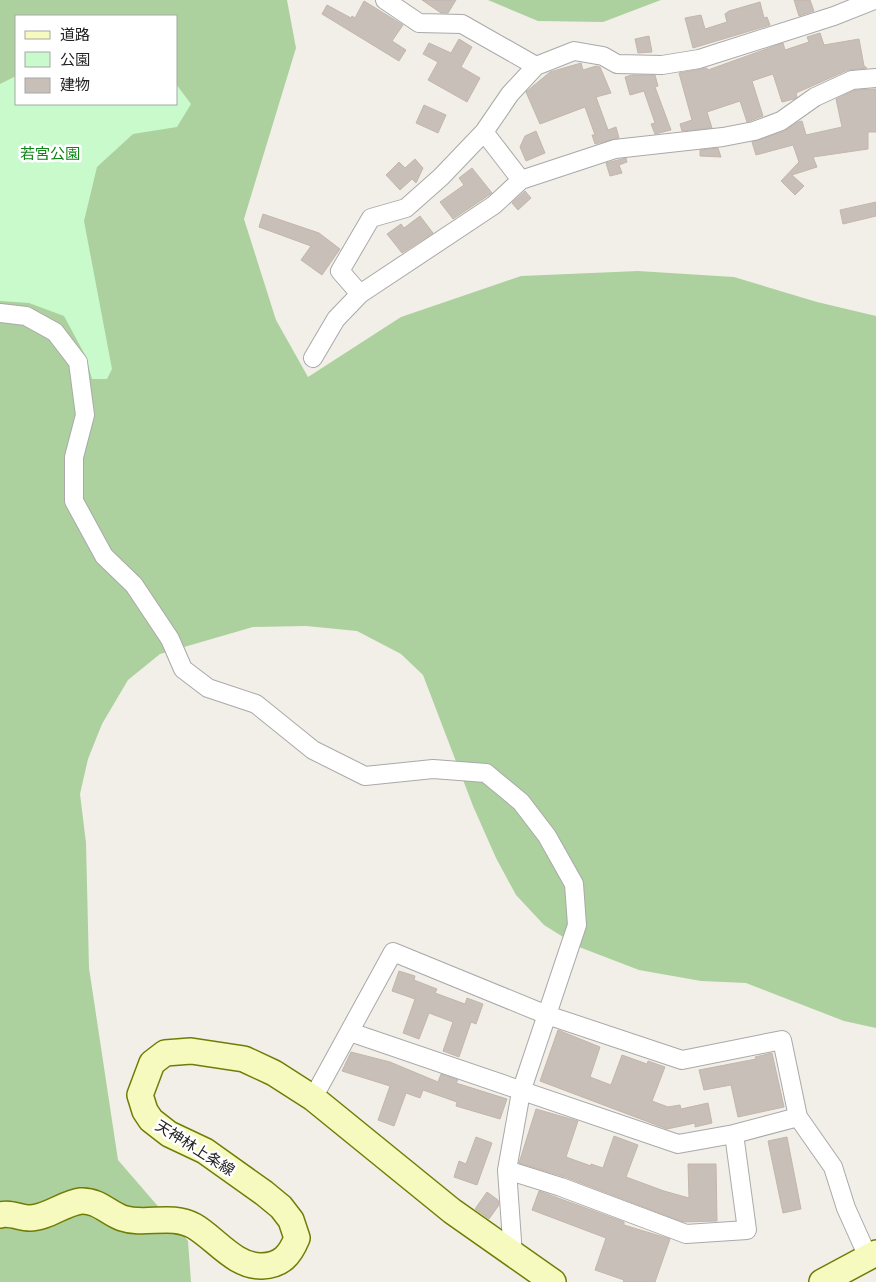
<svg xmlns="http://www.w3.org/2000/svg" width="876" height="1282" font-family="'Alegreya Sans','Noto Sans JP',sans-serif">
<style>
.forest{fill:#add19e;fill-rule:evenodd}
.park{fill:#c8facc}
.building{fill:#c7bfb8;stroke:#c4b6ab}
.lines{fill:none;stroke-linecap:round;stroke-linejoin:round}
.minor-casing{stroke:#a9a9a9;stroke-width:20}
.secondary-casing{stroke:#707d05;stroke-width:28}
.minor{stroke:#fff;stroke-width:18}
.secondary{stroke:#f7fabf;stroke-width:25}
.labels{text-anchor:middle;stroke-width:5;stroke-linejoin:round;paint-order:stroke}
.park-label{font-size:15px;fill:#0c8416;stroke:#fff}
.street-label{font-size:15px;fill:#222;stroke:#fff}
</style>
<rect width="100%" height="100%" fill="#f2efe9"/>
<!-- forest -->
<path class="forest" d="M0 0H287L296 48 244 219 276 320 308 377 401 317 521 276 638 271 734 277 817 302 876 316V1028L844 1021 746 983 701 981 639 970 579 947 544 925 516 895 496 858 473 806 423 675 401 654 357 631 306 626 253 627 160 654 128 680 102 724 88 759 80 794 86 843 89 968 118 1160 188 1241 191 1282H0ZM16 16H176V104H16Z
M488 0H661L603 22 538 21Z"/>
<!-- park -->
<path class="park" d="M16 76V104H176V84L191 104 177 127 133 134 97 167 84 221 112 369 107 379H92L85 355 64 316 29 303 0 301V84Z"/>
<!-- building -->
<path class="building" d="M422 0H456L448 13H441Z
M794 0H810L814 11 799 16Z
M364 1 403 25 392 41 406 50 399 61 322 14 327 5 351 18 352 16 355 18Z
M760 2 764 18 767 17 770 25 693 48 685 18 701 15 705 29 727 22 725 14 729 11Z
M820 33 824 45 859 39 864 66 867 68 848 70 796 93 797 97 794 99 782 102 773 74 752 81 763 116 747 122 740 101 707 112 712 128 682 131 680 124 692 120 679 73 707 68 708 70 783 43 785 50 809 42 807 37Z
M649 36 652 52 638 53 635 39Z
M459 39 472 47 461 67 480 78 467 102 428 80 438 62 423 54 429 43 451 53Z
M581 63 583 70 596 66 600 67 611 93 596 97 608 130 616 127 619 138 595 144 592 135H595L585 107 540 124 526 92 550 72Z
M632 75H655L658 86 655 87 671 130 655 134 651 124 655 123 644 91 630 95 625 77Z
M876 89V132H868V149L813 157 817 167 792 175 804 186 795 195 781 181 799 162 793 145 756 155 752 142 785 131 798 122 802 121 806 135 842 127 836 99 855 90Z
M424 105 446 115 438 133 416 123Z
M536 131 545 153 526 161 520 147 525 136Z
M718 148 721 157 700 156V150Z
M626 158 627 162 619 165 622 173 610 176 606 163Z
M415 159 423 168 416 183 412 179 400 190 386 175 399 162 405 168Z
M472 168 492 193 453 219 440 202 464 185 459 178Z
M525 191 531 198 518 210 512 203Z
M876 202V216L843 224 840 210Z
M263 214 319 233 340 249 322 275 301 260 311 246 259 227Z
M420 216 433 233 402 253 387 234 401 224 404 228Z
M399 971 415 976 414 980 437 989 435 993 465 1004 467 998 483 1004 476 1024 471 1022 459 1057 443 1051 453 1022 429 1013 419 1039 403 1033 415 999 392 991Z
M558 1030 600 1047 590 1077 611 1085 622 1055 647 1064 648 1061 665 1067 652 1101 668 1107 680 1105 681 1109 708 1103 712 1123 695 1127V1123L667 1129 540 1081Z
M351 1052 390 1062 438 1082 441 1074 458 1080 456 1083 507 1099 500 1119 456 1106 457 1102 423 1090 420 1098 406 1093 394 1126 378 1120 390 1086 342 1071Z
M772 1053 784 1107 738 1117 731 1085 704 1090 699 1070 756 1059 755 1057Z
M536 1109 578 1121 566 1157 591 1166V1164L603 1168 614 1136 638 1145 626 1177 664 1191 689 1198 688 1164H716L717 1221 683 1222 565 1177 519 1163Z
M476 1137 492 1143 477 1185 454 1177 459 1161 466 1164Z
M787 1137 801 1209 783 1213 768 1141Z
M539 1191 624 1222V1225L670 1239 655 1282H623L624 1280 595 1270 606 1238 532 1210Z
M487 1192 498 1200 499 1205 489 1219 475 1209Z"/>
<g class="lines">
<!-- minor casing -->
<g class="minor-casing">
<path id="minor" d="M385 0 419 23 462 24 536 66 574 51 603 56 617 64 662 65 699 59 834 16 874 0
M484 132 521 180
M360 294 340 271 371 218 406 208 441 177 484 132 510 94 536 66
M0 313 26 316 55 332 78 362 85 415 74 457V501L104 556 134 585 170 639 183 669 208 688 256 704 313 750 365 776 433 769 486 773 521 802 547 836 574 884 577 925 521 1092 507 1170 513 1255
M313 358 336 319 360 294 494 205 521 180 615 149 723 137 754 131 781 121 815 97 852 80 876 78
M350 1032 678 1144 734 1134 798 1117
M313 1098 393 952 547 1015 682 1060 782 1040 798 1117 833 1167 846 1208 868 1257
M507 1170 561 1187 686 1234 747 1230 734 1134"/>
</g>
<!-- secondary casing -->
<g class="secondary-casing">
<path id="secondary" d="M0 1215C10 1212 20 1218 30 1218 47 1218 64 1203 81 1201 98 1200 108 1213 122 1218 145 1226 171 1213 194 1226 215 1238 235 1267 262 1266 282 1265 290 1255 297 1238L291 1220 281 1207 264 1193 205 1151 169 1134 151 1120 145 1111 140 1095 152 1063 165 1053 191 1051 244 1059 274 1073 313 1098 452 1211 553 1282
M822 1282 876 1253"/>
</g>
<!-- minor -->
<use href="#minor" class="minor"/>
<!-- secondary -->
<use href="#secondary" class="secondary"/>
</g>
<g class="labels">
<!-- park labels -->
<g class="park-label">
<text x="50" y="159">若宮公園</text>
</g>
<!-- street labels -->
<g class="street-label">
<text transform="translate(195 1148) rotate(32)" y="5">天神林上条線</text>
</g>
</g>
<!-- legend -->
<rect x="15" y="15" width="162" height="90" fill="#ffffff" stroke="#a7a7a7"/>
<rect x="25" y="31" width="25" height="8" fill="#f7fabf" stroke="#a7a7a7"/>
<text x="60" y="40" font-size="15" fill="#222222">道路</text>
<rect x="25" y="52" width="25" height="15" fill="#c8facc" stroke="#a7a7a7"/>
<text x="60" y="65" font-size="15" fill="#222222">公園</text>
<rect x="25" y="78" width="25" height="15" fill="#c7bfb8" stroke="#a7a7a7"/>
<text x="60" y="90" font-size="15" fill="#222222">建物</text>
</svg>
